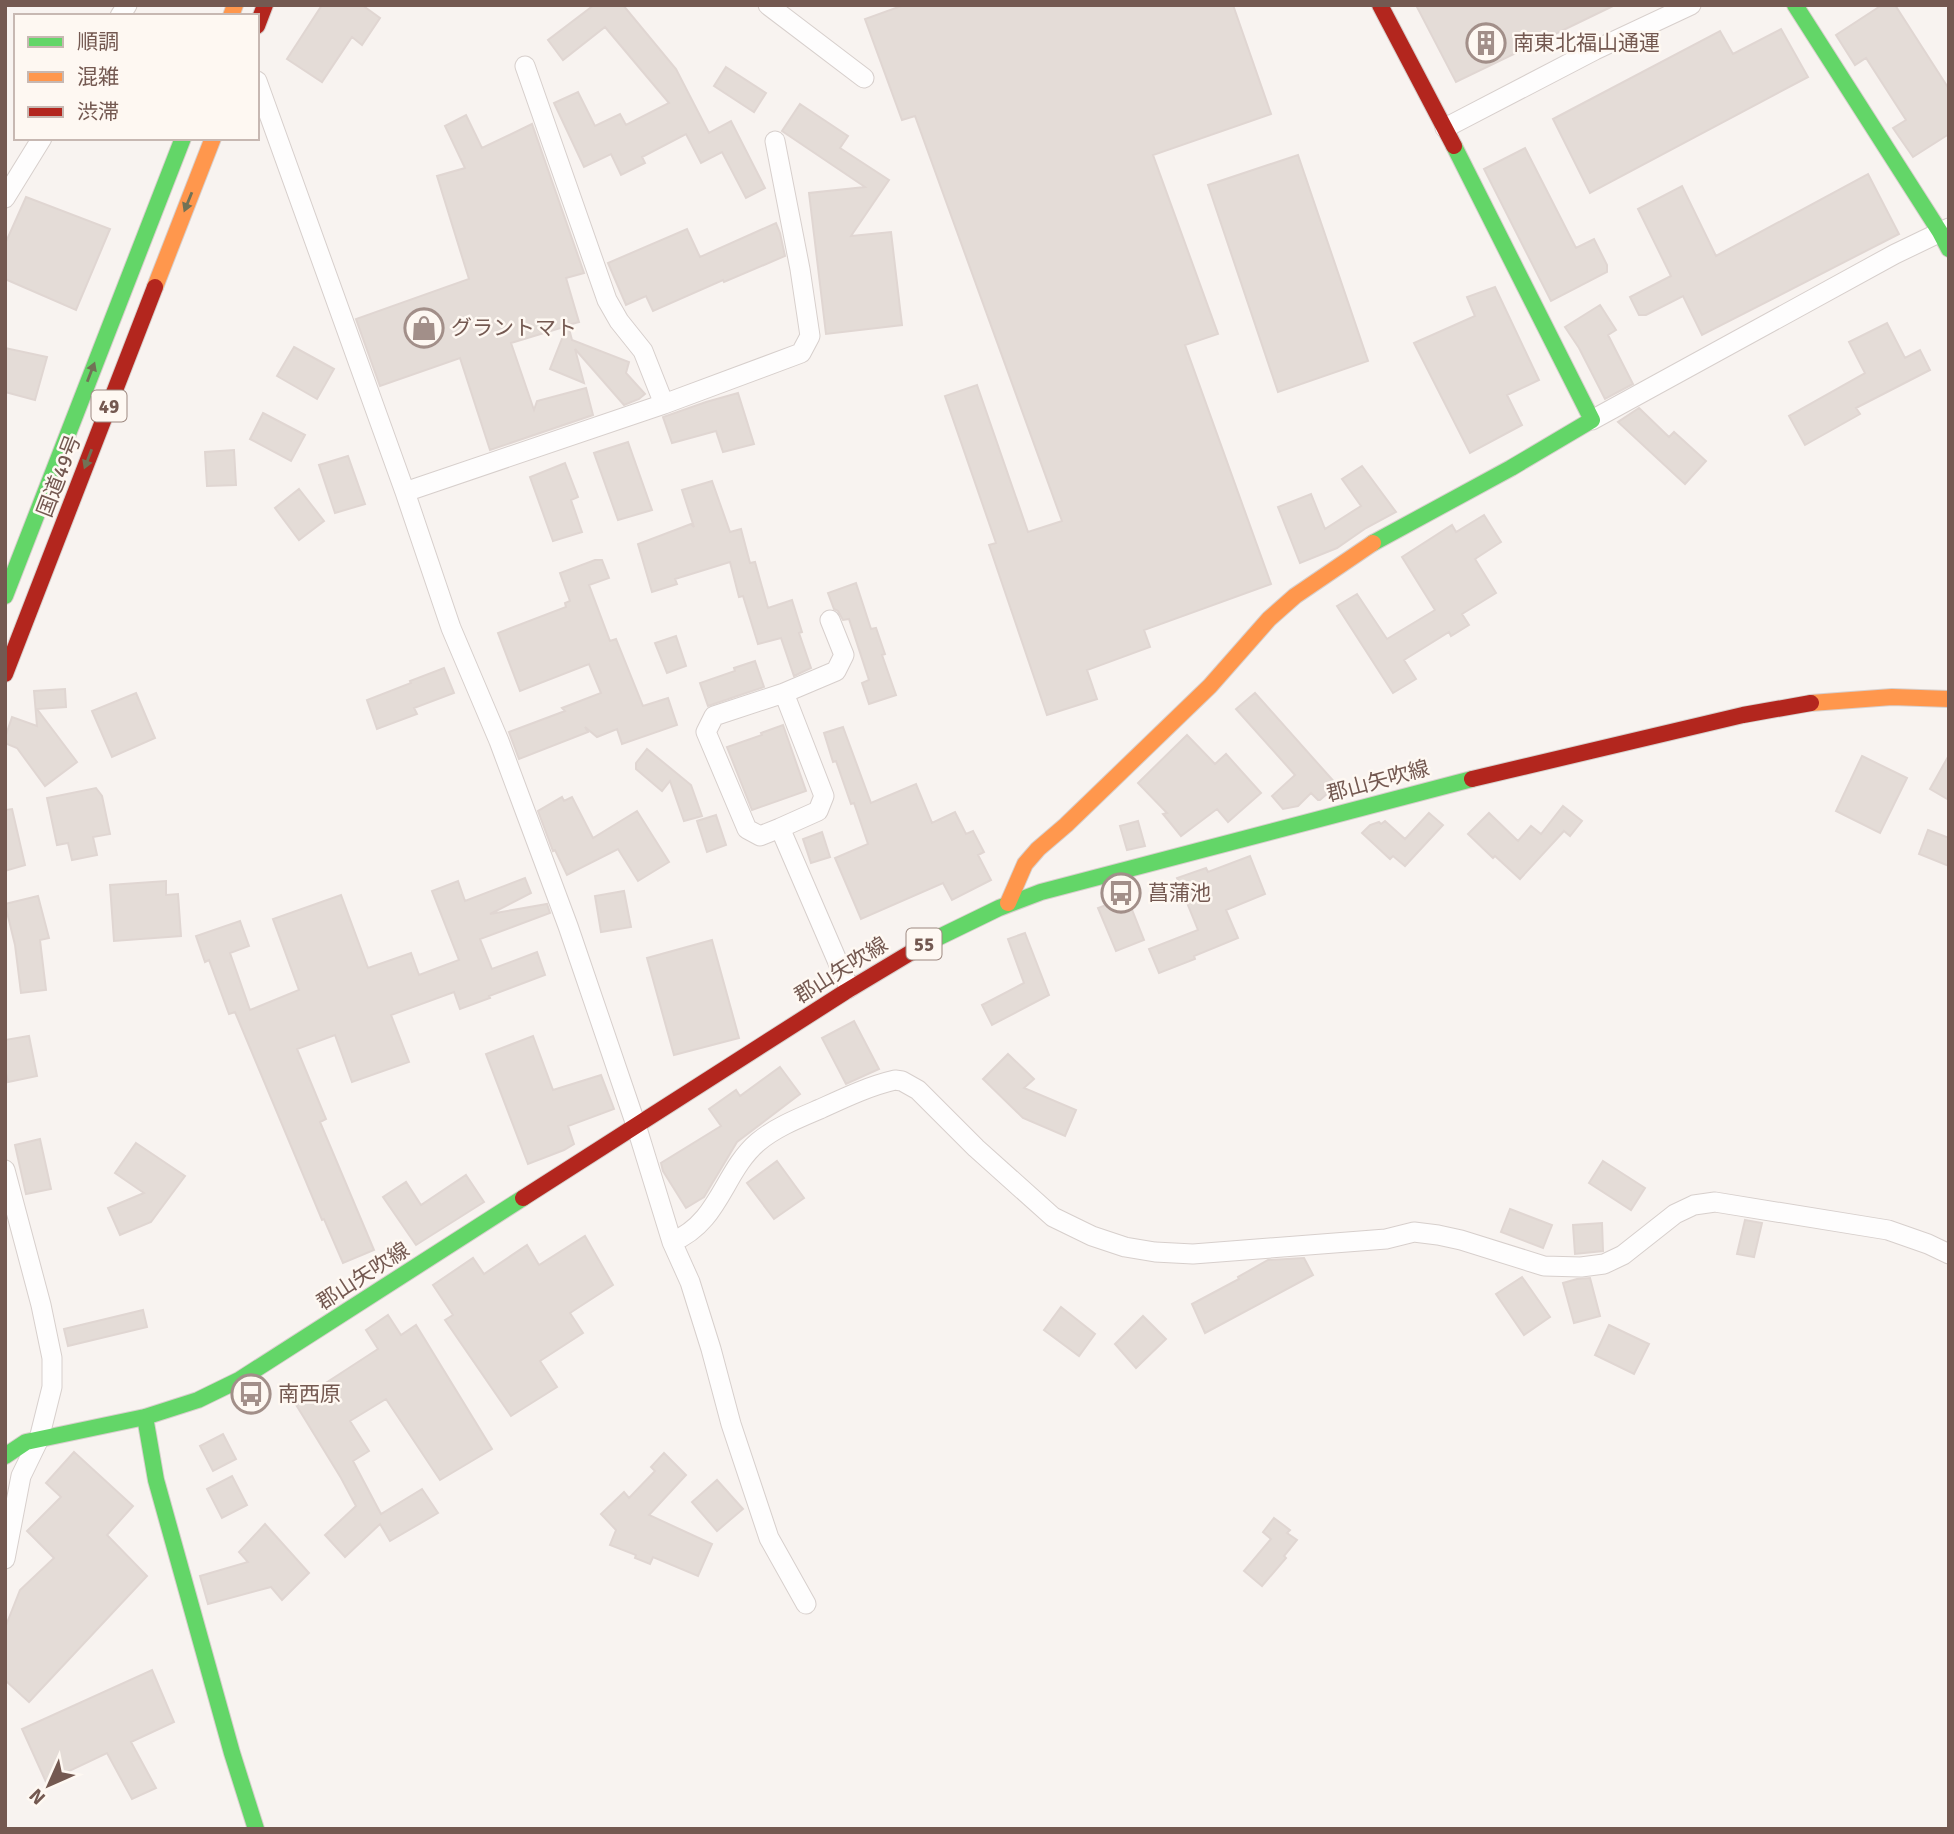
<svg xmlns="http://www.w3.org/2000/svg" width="1954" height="1834" font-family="Signika,'Noto Sans JP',sans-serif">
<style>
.building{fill:#e4dcd7;stroke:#e0d6d2;stroke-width:2}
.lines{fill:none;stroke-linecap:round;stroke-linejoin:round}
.street-casing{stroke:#d7cfcc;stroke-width:21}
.fast-casing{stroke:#d7cfcc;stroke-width:18}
.slow-casing{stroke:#d7cfcc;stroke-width:18}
.jam-casing{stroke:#d7cfcc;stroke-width:18}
.street{stroke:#fefdfd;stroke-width:19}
.fast{stroke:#63d668;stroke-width:16}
.slow{stroke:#ff974d;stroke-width:16}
.jam{stroke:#b3261e;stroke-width:16}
.oneway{fill:#717256}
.labels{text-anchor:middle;stroke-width:5;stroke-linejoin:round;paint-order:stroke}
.shield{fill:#fef8f2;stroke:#9d8981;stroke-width:2}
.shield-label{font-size:19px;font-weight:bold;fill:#745951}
.poi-label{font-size:21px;fill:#745951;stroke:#fef8f2;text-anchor:start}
.street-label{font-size:21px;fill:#745951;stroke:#fef8f2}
</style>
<rect width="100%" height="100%" fill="#f8f3f0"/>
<!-- building -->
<path class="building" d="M322 5H362L380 18 362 45 352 37 322 82 287 59Z
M594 5H623L676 69 709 133 731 121 765 188 746 198 722 152 701 163 686 134 642 157 645 163 621 175 611 154 584 167 554 103 578 92 595 126 620 114 626 125 669 103 605 27 563 60 548 40Z
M904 5H1233L1271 114 1153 155 1218 334 1185 345 1271 584 1144 630 1150 647 1087 670 1097 699 1047 715 989 545 996 543 945 396 977 385 1028 532 1062 521 915 116 902 120 865 19Z
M1416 5H1615L1456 82Z
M1882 5H1895L1949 89V134L1913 157 1893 128 1906 120 1866 58 1855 65 1836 35Z
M1781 29 1808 77 1590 193 1553 119 1720 31 1733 54Z
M726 67 766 93 754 112 714 86Z
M800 104 848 136 840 148 889 180 851 236 891 232 902 325 826 334 809 193 865 187 782 131Z
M466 115 482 148 532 124 584 273 566 278 579 322 568 325 572 340 629 362 626 373 645 394 639 399 624 405 575 349 584 383 550 369 567 326 511 343 534 410 537 401 586 388 593 415 490 450 460 358 380 386 356 319 469 279 437 176 465 168 445 126Z
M1525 148 1576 248 1594 239 1607 265V272L1551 301 1484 169Z
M1298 155 1368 361 1278 392 1208 185Z
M1868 174 1899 234 1702 335 1683 296 1646 315H1639L1630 297 1671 276 1638 209 1682 186 1716 256Z
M26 197 110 229 76 310 5 279V244Z
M776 223 780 233 785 256 724 282 723 280 653 311 646 296 626 305 608 263 687 229 700 257Z
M1495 287 1539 380 1507 395 1522 425 1470 453 1414 343 1475 316 1467 297Z
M1600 305 1616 330 1608 335 1633 384 1605 399 1579 348 1565 327Z
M1887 323 1905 358 1920 350 1930 370 1856 408 1860 414 1805 445 1789 416 1865 373 1849 342Z
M294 347 334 369 317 399 277 376Z
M5 348 47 357 35 400 5 392Z
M738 393 754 444 723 452 716 431 672 443 663 417 706 402Z
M1639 408 1669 437 1674 432 1706 461 1685 484 1618 422Z
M263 413 305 435 291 461 250 439Z
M628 442 652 510 618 520 594 453Z
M234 450 236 485 207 486 205 452Z
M348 456 365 504 335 513 319 465Z
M565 463 578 497 571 500 582 532 553 541 530 477Z
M1362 466 1396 512 1366 528 1337 548 1300 563 1278 507 1311 494 1325 529 1361 506 1342 479Z
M712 481 730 532 741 529 750 563 755 562 768 608 792 600 802 632 799 633 811 668 794 676 781 638 758 644 743 596 739 597 730 562 675 579 677 584 652 592 638 544 691 524 694 527 682 490Z
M299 489 324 521 299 540 275 508Z
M1484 515 1501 542 1475 559 1496 593 1462 614 1469 625 1451 636 1449 632 1404 660 1416 679 1393 693 1337 606 1357 594 1387 639 1435 610 1402 557 1452 525 1456 532Z
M595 560H602L609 578 589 585 610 641 616 639 643 706 668 698 677 725 622 744 617 729 597 737 585 727 588 732 519 759 509 732 565 711 562 708 601 693 589 664 520 691 498 633 566 607 565 603 570 601 560 573Z
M856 583 871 629 876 628 885 654 882 655 896 695 869 704 862 683 869 680 849 619 843 620 838 611 834 609 828 593Z
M676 636 686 666 667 673 655 643Z
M755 661 764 687 708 706 700 683 735 671 734 668Z
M444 668 454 693 414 708 417 714 377 729 367 700 411 683 410 681Z
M65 689 66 707 37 709 77 762 45 786 17 748 5 743V738L12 717 37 726 34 691Z
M136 693 155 738 112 757 92 711Z
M1255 693 1337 785 1320 800H1318L1311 793 1298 806 1283 809 1272 796 1295 775 1236 709Z
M783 725 806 791 752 810 727 747 762 735 761 733Z
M843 727 871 803 916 784 932 823 955 812 966 834 973 831 984 852 978 855 991 880 952 900 943 883 861 919 835 858 868 844 854 803 851 804 836 761 833 762 824 733Z
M1187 735 1215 764 1226 754 1261 793 1228 822 1217 809 1181 836 1163 814 1167 813 1138 783Z
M647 749 691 785 702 816 684 821 670 781 662 791 636 769V763Z
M1949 755V800L1930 789Z
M1862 756 1907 778 1880 833 1836 811Z
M96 788 102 796 110 834 93 837 97 855 72 860 68 843 57 845 47 798Z
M562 797 564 801 572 797 593 838 637 811 669 862 638 881 618 849 567 875 555 850 553 851 538 811Z
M1563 806 1582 821 1570 836 1564 831 1520 879 1495 856 1493 858 1468 834 1489 813 1518 841 1531 826 1541 834Z
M12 809 25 865 5 871V810Z
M1429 813 1443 825 1405 866 1393 856 1390 859 1362 833 1370 825 1379 822 1381 824 1385 821 1405 839Z
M716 815 726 845 707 852 697 821Z
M1138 821 1145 846 1127 850 1120 826Z
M1928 830 1949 838V866L1919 854Z
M822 832 830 857 811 863 803 839Z
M1250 856 1265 894 1226 910 1238 938 1194 956 1195 959 1159 973 1149 949 1198 930 1177 878 1206 868 1208 872Z
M525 878 531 893 490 914 547 904 550 913 480 939 492 969 537 952 545 975 489 996 490 998 460 1009 454 992 391 1015 409 1062 352 1082 335 1035 297 1049 326 1119 320 1122 374 1250 343 1263 324 1219 322 1220 235 1012 229 1014 209 960 205 962 196 936 240 921 249 946 230 953 250 1010 299 990 273 919 341 895 368 968 411 953 419 975 459 960 432 891 458 881 465 901Z
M166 881V895L178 894 181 936 114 941 110 885Z
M624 891 631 927 601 932 595 896Z
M38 896 49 938 40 940 46 990 21 993 15 945 5 904Z
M1127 897 1144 940 1116 951 1098 908Z
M1025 933 1049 995 992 1025 982 1005 1024 983 1008 939Z
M712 940 739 1038 674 1055 647 958Z
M854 1021 879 1069 846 1084 822 1038Z
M29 1036 37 1076 8 1082 5 1068V1040Z
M533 1036 553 1090 601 1075 614 1109 568 1126 574 1144 564 1150 528 1164 486 1054Z
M1008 1054 1034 1079 1024 1088 1076 1110 1065 1136 1023 1118 983 1079Z
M780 1067 800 1094 737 1142 704 1197 686 1208 663 1171 661 1163 721 1126 709 1109 736 1090 740 1096Z
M40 1139 51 1189 26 1194 15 1145Z
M136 1143 185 1176 151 1222 120 1235 108 1208 144 1193 115 1173Z
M777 1161 804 1198 774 1219 747 1183Z
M1603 1161 1645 1188 1631 1210 1589 1183Z
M466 1175 484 1202 416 1245 383 1197 406 1182 421 1205Z
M1510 1209 1552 1225 1543 1248 1501 1232Z
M1745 1220 1762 1223 1754 1257 1737 1254Z
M1602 1223 1603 1251 1575 1254 1573 1225Z
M585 1236 613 1285 570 1313 583 1333 540 1361 557 1387 511 1416 445 1320 453 1315 433 1285 473 1258 484 1274 527 1245 539 1265Z
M1304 1258 1313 1275 1205 1333 1192 1304 1239 1279 1238 1277 1268 1260Z
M1522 1277 1550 1317 1524 1335 1496 1294Z
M1590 1278 1600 1316 1574 1323 1563 1283 1577 1279Z
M1061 1307 1095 1334 1079 1356 1044 1330Z
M143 1310 147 1327 68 1346 64 1329Z
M388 1315 401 1335 416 1325 492 1449 440 1480 386 1399 350 1421 369 1451 353 1461 381 1514 422 1489 438 1513 390 1541 380 1524 345 1557 325 1535 356 1506 341 1478 295 1403 378 1349 366 1330Z
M1143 1316 1166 1339 1136 1368 1115 1344Z
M1609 1325 1649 1344 1634 1374 1595 1355Z
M223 1434 236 1459 213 1471 200 1446Z
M74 1452 133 1506 107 1535 147 1576 29 1702 5 1680V1628L20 1590 54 1558 27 1531 61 1497 46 1483Z
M664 1453 686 1475 649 1515 712 1544 698 1576 653 1557 650 1564 635 1558 636 1555 610 1545 616 1530 601 1514 624 1492 629 1498 655 1471 651 1467Z
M232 1476 247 1505 222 1518 207 1489Z
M717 1480 743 1509 717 1531 692 1502Z
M1274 1518 1290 1530 1287 1533 1297 1540 1284 1556 1286 1558 1262 1586 1244 1571 1271 1539 1263 1532Z
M265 1524 309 1573 282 1600 271 1587 208 1604 200 1576 248 1562 239 1552Z
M152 1670 174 1722 131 1742 156 1788 132 1799 107 1753 46 1782 22 1729Z"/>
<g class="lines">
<!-- street casing -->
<g class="street-casing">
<path id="street" d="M768 5 864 78
M120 16 127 5
M525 66 607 300 619 321 643 351 664 404
M257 81 405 492 451 628 499 741 568 926 636 1125 672 1242 690 1282 711 1349 731 1424 769 1538 806 1604
M1445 128 1595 50 1691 5
M5 198 42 138
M1592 420 1895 254 1949 228
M405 492 664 404 801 353 810 336 800 269 775 141
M784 693 824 796 818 811 780 828 849 988
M780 828 760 836 747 829 706 732 714 716 784 693 836 671 844 655 830 620
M5 1170 41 1305 52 1358V1387L39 1439 21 1476 5 1559
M672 1242C720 1222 723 1172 758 1142 776 1127 799 1118 820 1109 844 1098 869 1086 895 1080L902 1081 918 1090 976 1148 1053 1217 1092 1236 1125 1247 1155 1252 1193 1254 1386 1239 1414 1232 1438 1235 1461 1240 1544 1266 1581 1267 1604 1264 1623 1255 1675 1214 1694 1205 1715 1202 1888 1230 1928 1244 1949 1254"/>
</g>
<!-- fast casing -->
<g class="fast-casing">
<path id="fast" d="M1795 5 1940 232 1949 249
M1373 543 1511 468 1592 420 1454 146
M5 596 183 138
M925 944 999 908 1041 892 1472 779
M145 1417 156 1480 232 1753 256 1829
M5 1456 26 1442 145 1417 198 1400 239 1380 523 1198"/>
</g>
<!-- slow casing -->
<g class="slow-casing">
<path id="slow" d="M231 16 235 5
M155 287 213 138
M1811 703 1892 697 1949 699
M1008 903 1025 864 1038 849 1066 825 1210 686 1269 619 1295 596 1373 543"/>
</g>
<!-- jam casing -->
<g class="jam-casing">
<path id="jam" d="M1380 5 1454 146
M257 26 265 5
M5 674 155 287
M1472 779 1743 715 1811 703
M523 1198 845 992 925 944"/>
</g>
<!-- street -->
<use href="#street" class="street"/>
<!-- fast -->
<use href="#fast" class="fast"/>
<!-- slow -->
<use href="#slow" class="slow"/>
<!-- jam -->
<use href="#jam" class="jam"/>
</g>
<!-- one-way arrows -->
<defs><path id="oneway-solid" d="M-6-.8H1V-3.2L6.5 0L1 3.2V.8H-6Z" transform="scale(1.75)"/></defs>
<g class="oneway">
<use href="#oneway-solid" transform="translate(188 202) rotate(112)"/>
<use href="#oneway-solid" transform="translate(91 372) rotate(-69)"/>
<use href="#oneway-solid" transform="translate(88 459) rotate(111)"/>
</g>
<!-- icons -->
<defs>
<g id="building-ring" transform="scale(2.0125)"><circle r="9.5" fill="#fef8f2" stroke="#a28f89" stroke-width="1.5"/><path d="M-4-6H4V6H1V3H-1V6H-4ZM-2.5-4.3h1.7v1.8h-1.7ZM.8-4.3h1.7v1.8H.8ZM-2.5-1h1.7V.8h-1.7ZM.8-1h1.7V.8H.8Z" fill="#a28f89"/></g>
<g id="shop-ring" transform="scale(2.0125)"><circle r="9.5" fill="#fef8f2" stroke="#a28f89" stroke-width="1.5"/><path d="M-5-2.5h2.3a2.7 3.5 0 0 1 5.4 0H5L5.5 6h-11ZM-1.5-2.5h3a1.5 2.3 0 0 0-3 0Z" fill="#a28f89"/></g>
<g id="bus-ring" transform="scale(2.0125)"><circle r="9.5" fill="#fef8f2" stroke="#a28f89" stroke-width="1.5"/><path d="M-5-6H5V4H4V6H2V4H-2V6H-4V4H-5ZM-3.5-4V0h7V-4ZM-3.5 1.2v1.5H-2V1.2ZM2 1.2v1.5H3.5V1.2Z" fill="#a28f89"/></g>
</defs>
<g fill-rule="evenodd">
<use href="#building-ring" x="1486" y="43"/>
<use href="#shop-ring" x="424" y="328"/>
<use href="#bus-ring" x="1121" y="893"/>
<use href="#bus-ring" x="251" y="1394"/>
</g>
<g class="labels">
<!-- shield labels -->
<g class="shield">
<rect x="91.5" y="390.5" width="35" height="31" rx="5"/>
<rect x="906.5" y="928.5" width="35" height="31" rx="5"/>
</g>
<g class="shield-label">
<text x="109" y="413">49</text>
<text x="924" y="951">55</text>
</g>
<!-- poi labels -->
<g class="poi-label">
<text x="1513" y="50">南東北福山通運</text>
<text x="451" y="335">グラントマト</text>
<text x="1148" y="900">菖蒲池</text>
<text x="278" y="1401">南西原</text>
</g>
<!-- street labels -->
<g class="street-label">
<text transform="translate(59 476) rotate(-69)" y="7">国道49号</text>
<text transform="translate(1378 781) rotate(-15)" y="7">郡山矢吹線</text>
<text transform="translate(841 970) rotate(-32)" y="7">郡山矢吹線</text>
<text transform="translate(363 1276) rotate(-33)" y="7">郡山矢吹線</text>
</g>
</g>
<!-- border -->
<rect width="1954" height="1834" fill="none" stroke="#745951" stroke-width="14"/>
<!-- legend -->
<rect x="14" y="14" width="245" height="126" fill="#fef8f2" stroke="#c7b8b2" stroke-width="2"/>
<rect x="28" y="37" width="35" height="10" fill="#63d668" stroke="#c7b8b2" stroke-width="2"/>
<text x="77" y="49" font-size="21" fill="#745951">順調</text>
<rect x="28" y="72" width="35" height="10" fill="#ff974d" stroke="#c7b8b2" stroke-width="2"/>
<text x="77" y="84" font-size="21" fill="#745951">混雑</text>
<rect x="28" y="107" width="35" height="10" fill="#b3261e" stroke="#c7b8b2" stroke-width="2"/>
<text x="77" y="119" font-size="21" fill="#745951">渋滞</text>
<!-- north arrow -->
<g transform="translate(49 1785) rotate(225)" stroke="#fef8f2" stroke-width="5" paint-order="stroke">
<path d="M0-5L12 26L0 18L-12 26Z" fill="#745951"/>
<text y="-10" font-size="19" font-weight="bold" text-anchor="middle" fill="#745951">N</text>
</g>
</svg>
